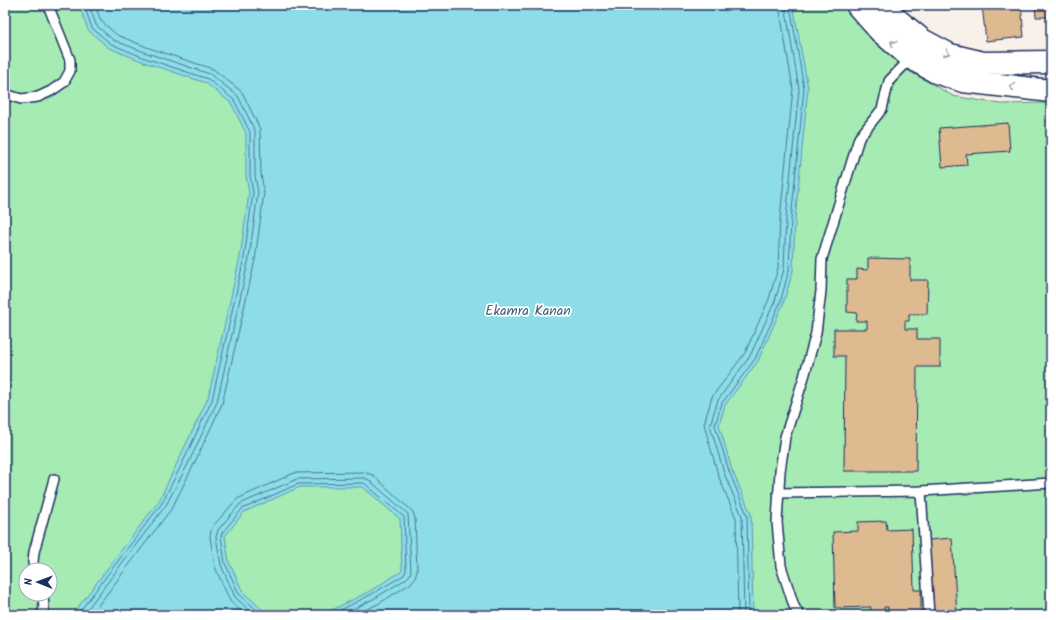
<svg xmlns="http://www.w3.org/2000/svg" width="1056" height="620" font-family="Kalam,sans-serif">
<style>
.green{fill:#a6eab4;stroke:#608c89;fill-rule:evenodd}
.water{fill:#8cdde8;stroke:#5f97b1}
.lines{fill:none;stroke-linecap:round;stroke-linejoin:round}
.shore{stroke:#487595;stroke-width:1}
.building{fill:#deba90;stroke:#1b2f5e}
.service-casing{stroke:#1b2f5e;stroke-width:12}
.tertiary-casing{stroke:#1b2f5e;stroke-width:25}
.service{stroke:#fff;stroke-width:9}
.tertiary{stroke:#fff;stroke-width:22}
.oneway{stroke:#8d97ae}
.labels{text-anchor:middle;stroke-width:3.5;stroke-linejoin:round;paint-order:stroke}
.park-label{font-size:14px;fill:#3e5e74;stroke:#fff}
</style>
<rect width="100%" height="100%" fill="#f8f1e9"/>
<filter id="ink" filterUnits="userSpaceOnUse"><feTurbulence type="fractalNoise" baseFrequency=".025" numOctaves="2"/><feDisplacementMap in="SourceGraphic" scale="8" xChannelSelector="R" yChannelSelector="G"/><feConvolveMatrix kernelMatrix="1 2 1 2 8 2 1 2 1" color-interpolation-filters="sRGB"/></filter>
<g filter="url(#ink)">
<!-- green -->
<path class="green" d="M5 5H844L851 14 917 75 953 96 1000 104 1051 103V615H5ZM26 570H50V594H26Z"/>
<!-- water -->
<path class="water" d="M79 5H793L808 88 795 220 793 271 783 304 758 361 725 405 719 425 732 470 751 514 753 615H322L370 591 402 571 400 519 363 487H300L244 512 225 536 229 562 243 592 268 615H72L159 501 208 398 240 257 249 193 246 175V133L231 103 206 83 144 62 109 48 88 30Z"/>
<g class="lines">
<!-- shore -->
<path class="shore" d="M77 615 162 503 183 462 212 400 244 258 253 193 250 175V132L234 100 208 79 145 58 111 44 92 28 84 5
M83 615 166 505 188 464 217 402 249 258 258 193 255 175V131L238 96 210 74 147 53 113 40 96 25 89 5
M91 615 172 508 193 466 222 404 255 260 264 193 261 174 260 129 242 92 213 69 149 48 117 35 101 21 95 5
M245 615 230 601 215 567 210 537 211 530 213 526 237 499 294 473 363 472 373 475 413 512 415 518 417 571 415 578 410 584 378 604 355 615
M254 615 235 597 221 565 216 537 218 530 240 504 297 479 364 478 369 480 408 514 411 572 409 576 406 579 375 598 342 615
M262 615 239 594 225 563 221 537 222 533 242 509 298 484 364 483 404 517 406 571 404 575 372 594 331 615
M738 615 736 518 718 475 704 424 712 397 745 353 769 299 778 268 780 219 793 89 779 5
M744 615 742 516 724 473 710 425 718 400 750 356 775 301 784 269 786 219 799 89 785 5
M749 615 747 515 729 471 715 425 722 403 755 359 780 303 789 270 791 220 804 89 790 5"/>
</g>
<!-- building -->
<path class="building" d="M982 5H1021L1024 37 986 41Z
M1035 5H1051V17H1036Z
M1008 123 1010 151 966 154 967 165 942 167 939 128Z
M868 258 910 259V280H928L927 314H909V321H905V329H917V339H940V367H917L916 471H844L845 356H834V329H867V321H856L857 313 847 312V279H857V269L868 270Z
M886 521 887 530 912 529 914 590H921V615H888V607H884L885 615H870L871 607 835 608 833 532 858 531V522Z
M952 538 957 615H934L929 540Z"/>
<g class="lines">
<!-- service casing -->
<g class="service-casing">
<path id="service" d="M5 94 21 99 38 97 51 91 64 82 70 71V60L48 5
M921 491 929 615
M778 493 921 491 1051 483
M34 570 33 562 34 552 54 479
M42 615 44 608 43 594
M799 615 794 606 781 566 777 522 780 471 785 437 804 377 816 333 821 291 822 259 859 138 882 109 889 81 911 58"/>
</g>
<!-- tertiary casing -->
<g class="tertiary-casing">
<path id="tertiary" d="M857 5 880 31 911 58 936 72 963 81 1051 91
M883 5 895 18 922 40 950 55 983 63 1051 62"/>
</g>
<!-- service -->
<use href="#service" class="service"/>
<!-- tertiary -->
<use href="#tertiary" class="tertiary"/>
</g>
<!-- one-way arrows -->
<defs><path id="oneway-chevron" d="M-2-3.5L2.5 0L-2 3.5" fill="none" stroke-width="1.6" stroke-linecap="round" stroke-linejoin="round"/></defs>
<g class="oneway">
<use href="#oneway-chevron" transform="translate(893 43) rotate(-139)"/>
<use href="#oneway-chevron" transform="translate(947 53) rotate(24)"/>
<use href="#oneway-chevron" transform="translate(1012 87) rotate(-173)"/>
</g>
</g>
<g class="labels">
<!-- park labels -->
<g class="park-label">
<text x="528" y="315">Ekamra Kanan</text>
</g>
</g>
<!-- margin -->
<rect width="1056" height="620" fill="none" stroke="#fff" stroke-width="20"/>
<rect x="10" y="10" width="1036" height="600" fill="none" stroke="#1b2f5e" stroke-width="1.5" filter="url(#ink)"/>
<!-- north arrow -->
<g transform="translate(38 582) rotate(271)"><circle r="19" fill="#ffffff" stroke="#a4acbf"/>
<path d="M0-3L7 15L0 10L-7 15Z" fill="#1b2f5e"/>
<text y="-6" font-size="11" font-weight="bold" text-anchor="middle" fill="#1b2f5e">N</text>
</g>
</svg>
